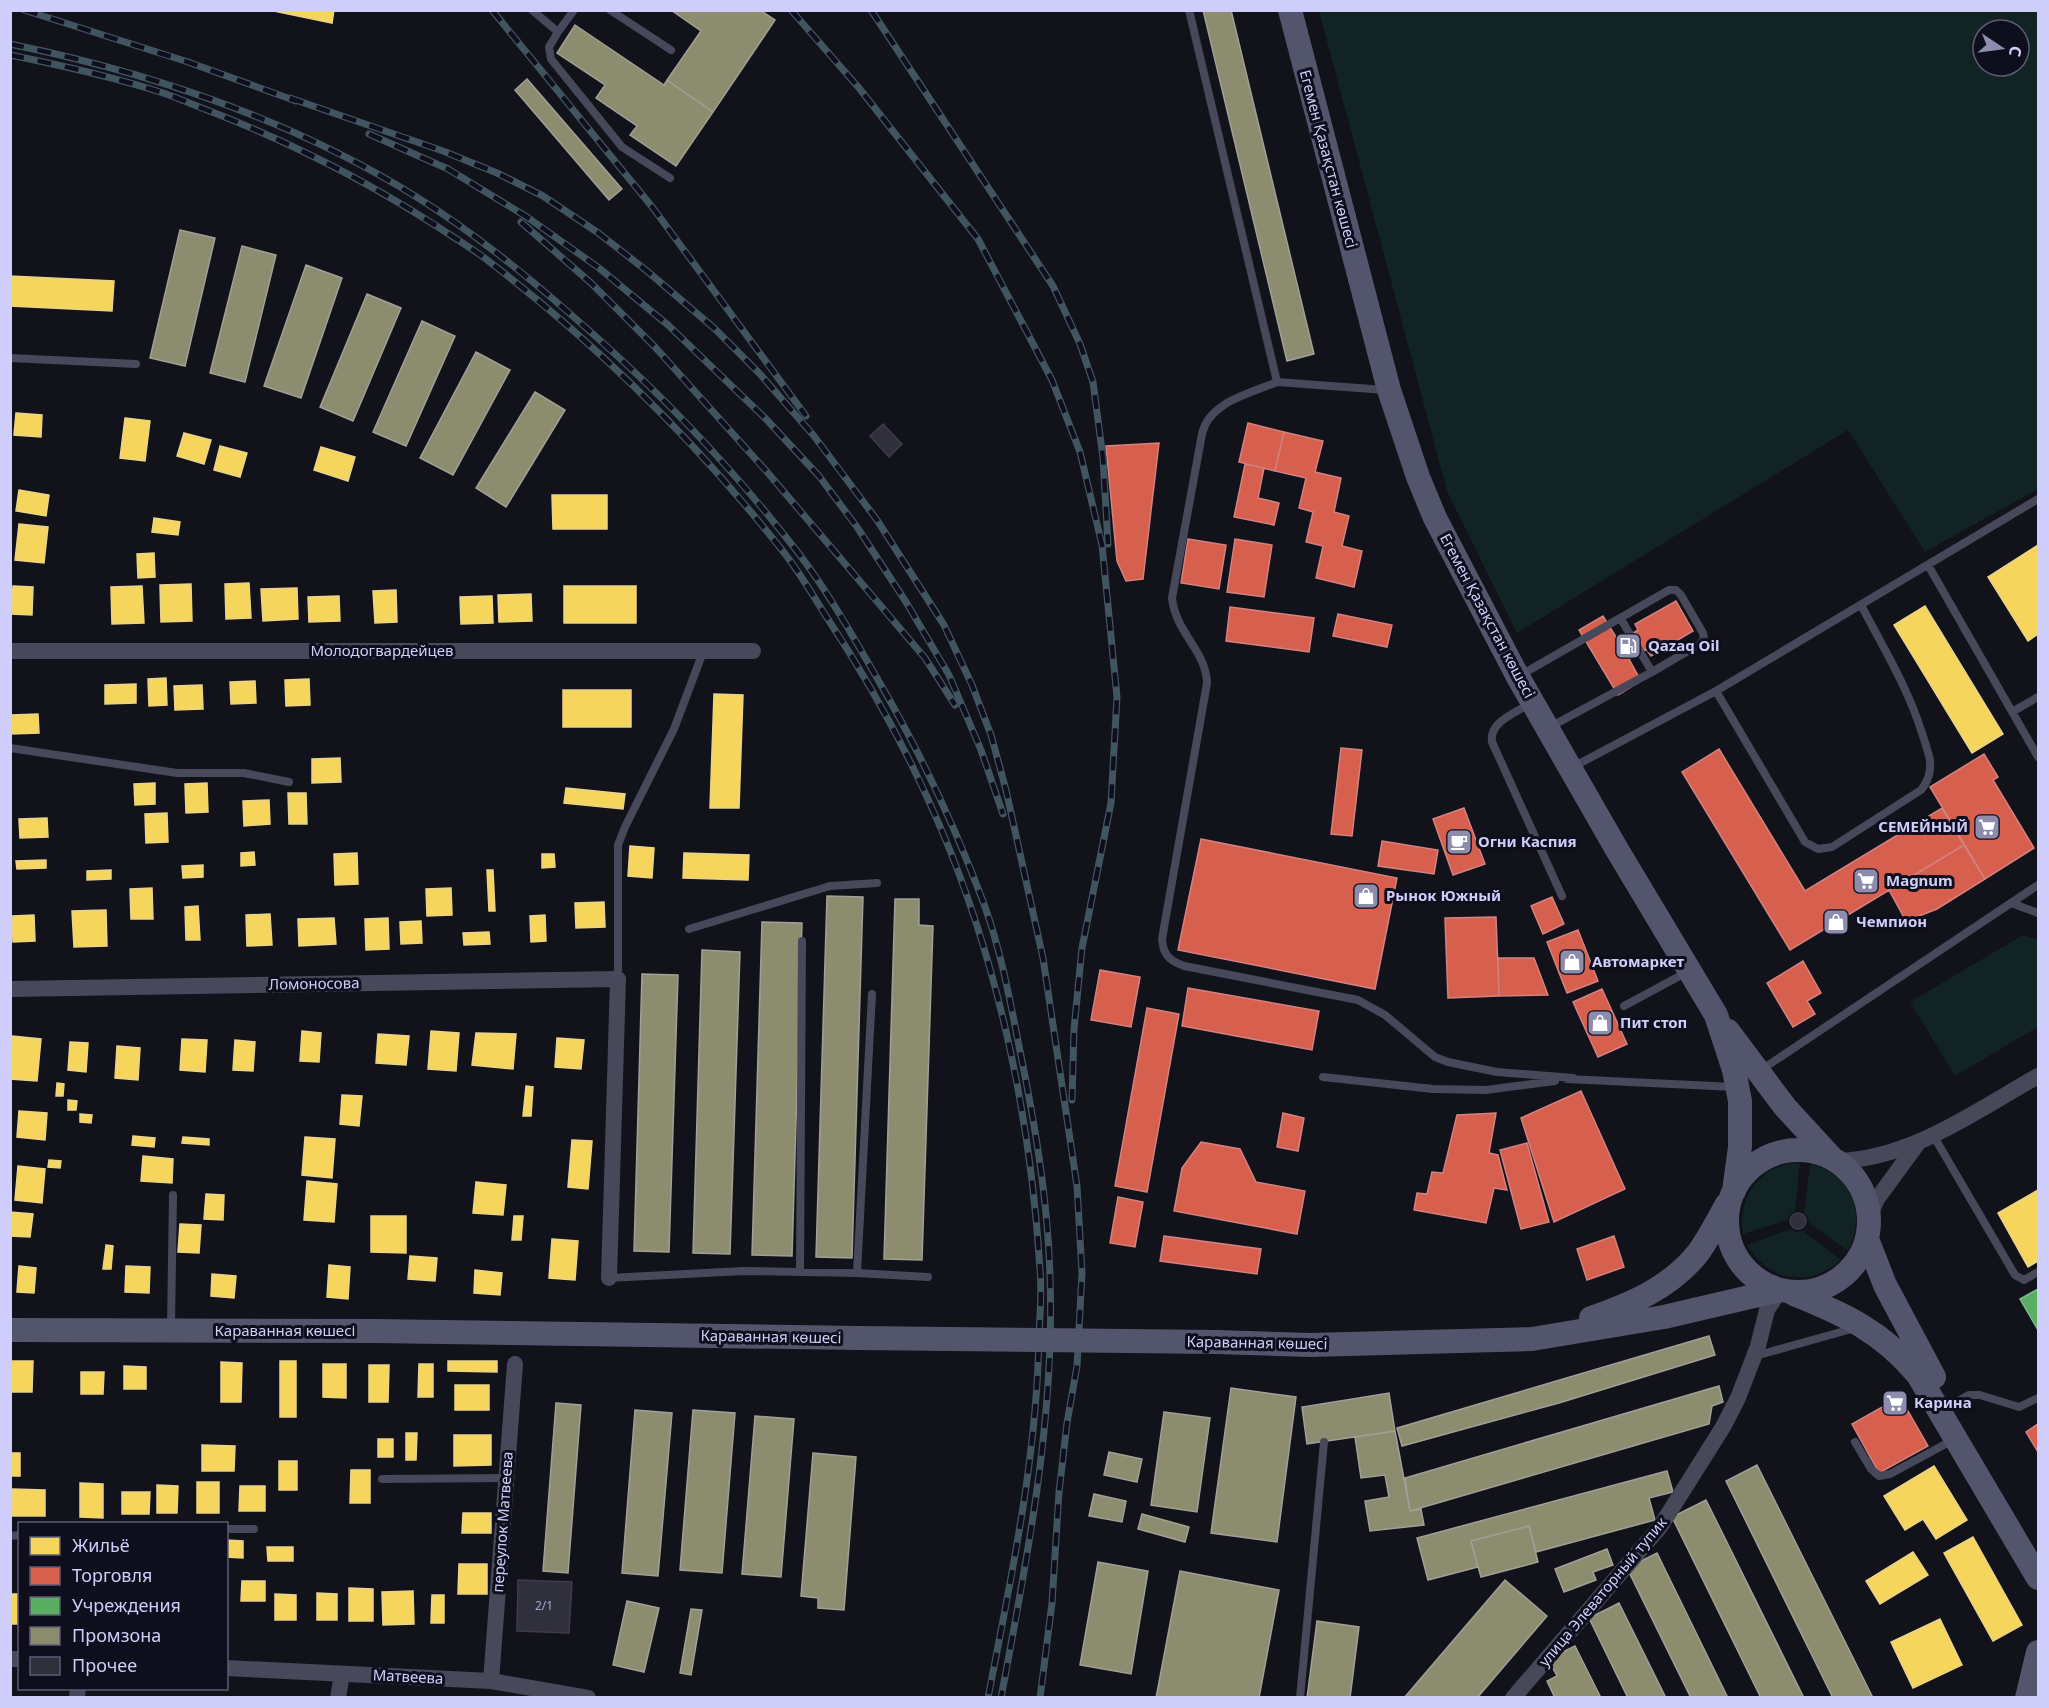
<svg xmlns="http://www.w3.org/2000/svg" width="2049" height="1708" font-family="'Noto Sans',sans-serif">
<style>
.green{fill:#112322;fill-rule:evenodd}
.homes{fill:#f6d55c;stroke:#ead38b;stroke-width:1.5}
.shops{fill:#d6604d;stroke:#d48181;stroke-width:1.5}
.public{fill:#5aae61;stroke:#7db88f;stroke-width:1.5}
.industry{fill:#8c8c6e;stroke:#a0a098;stroke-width:1.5}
.building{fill:#302f3c;stroke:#3d3c4d;stroke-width:1.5}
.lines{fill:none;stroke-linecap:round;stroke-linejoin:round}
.lane{stroke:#474859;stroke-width:8}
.street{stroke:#474859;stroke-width:16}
.secondary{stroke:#53556c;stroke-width:24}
.rail-casing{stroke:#415560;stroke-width:7}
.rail{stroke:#0f0e1d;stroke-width:4.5;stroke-dasharray:14;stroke-linecap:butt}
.secondary-bridge{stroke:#53556c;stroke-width:24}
.labels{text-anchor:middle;stroke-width:6;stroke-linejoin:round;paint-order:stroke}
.number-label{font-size:12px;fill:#a7a6ca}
.street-label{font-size:15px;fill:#cfcefa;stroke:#0f0e1d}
.poi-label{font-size:15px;font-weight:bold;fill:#cfcefa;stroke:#0f0e1d;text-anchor:start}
</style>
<rect width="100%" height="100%" fill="#12121a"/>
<!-- green -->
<path class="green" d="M1319 11H2038V489L1925 552 1848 430 1517 633 1447 491ZM1983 30H2019V66H1983Z
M2023 935 2038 940V1027L1955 1076 1910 1002Z
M1800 1163 1795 1211 1790 1214 1787 1220 1743 1234C1737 1197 1761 1163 1800 1163Z
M1810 1164C1852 1175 1867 1213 1848 1251L1809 1223 1808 1217 1804 1213Z
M1791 1229 1796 1232 1803 1231 1841 1260C1809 1288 1769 1282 1747 1245Z"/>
<!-- homes -->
<path class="homes" d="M269 10H334L332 23Z
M10 276 114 281 112 311 10 306Z
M16 413 42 415 41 437 14 435Z
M125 418 150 421 145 461 120 458Z
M184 433 211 440 204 464 177 456Z
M220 446 247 453 240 477 214 470Z
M321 447 355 457 348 481 314 470Z
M19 490 49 495 46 516 16 511Z
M552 495H607V529H553Z
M154 518 180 522 178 535 152 532Z
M19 524 48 527 44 563 15 560Z
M2038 545V634L2028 641 1988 577Z
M154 553 155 577 138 578 137 554Z
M249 583 251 618 226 619 225 584Z
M191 584 192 621 161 622 160 585Z
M13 586 33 587 32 615 11 614Z
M142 586 144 623 112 624 111 587Z
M564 586H636V623H564Z
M297 588 298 619 263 621 261 589Z
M396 590 397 622 375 623 373 591Z
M531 594 532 621 499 622 498 595Z
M339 596 340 621 309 622 308 597Z
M492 596 493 623 461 624 460 597Z
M1925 606 2003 734 1972 753 1894 625Z
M166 678 167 705 149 706 148 679Z
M309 679 310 705 286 706 285 680Z
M255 681 256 703 231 704 230 682Z
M136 684V703L105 704V685Z
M202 685 203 709 175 710 174 686Z
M563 690H631V727H563Z
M714 694 743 695 739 808H710Z
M38 714 39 733 11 734V715Z
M340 758 341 782 312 783V759Z
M155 783V804L135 805 134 784Z
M207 783 208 812 186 813 185 784Z
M566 788 625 794 623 809 564 803Z
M288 793H306L307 824H289Z
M269 800 270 824 244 826 243 801Z
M167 813 168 842 146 843 145 814Z
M47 818 48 837 20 838 19 819Z
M630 846 654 848 652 878 628 876Z
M254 852 255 865 241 866V853Z
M357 853 358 884 335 885 334 854Z
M684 853 749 855 748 880 683 878Z
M542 854H554L555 867 542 868Z
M46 860V868L17 869 16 861Z
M203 865V877L183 878 182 866Z
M111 870V879L87 880V871Z
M487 870H493L495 911H489Z
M152 888 153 919H131L130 889Z
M451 888 452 915 427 916 426 889Z
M604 902 605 927 576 928 575 903Z
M198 906 200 940H186L185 907Z
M106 910 107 946 74 947 72 911Z
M270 914 272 945 247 946 246 915Z
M34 915 35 941 13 942 12 916Z
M545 915 546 941 531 942 530 916Z
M334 918 336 944 299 946 298 919Z
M388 918 389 949 366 950 365 919Z
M421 921 422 943 401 944 400 922Z
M489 932 490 944 464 945 463 933Z
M302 1031 321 1033 319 1062 300 1061Z
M431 1031 459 1033 456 1071 428 1069Z
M476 1033 516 1034 513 1069 472 1065Z
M378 1034 409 1036 406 1065 376 1063Z
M12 1036 41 1039 37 1081 10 1079Z
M557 1038 584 1040 581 1069 555 1067Z
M182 1039 207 1040 205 1072 180 1070Z
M235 1040 255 1042 253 1071 233 1070Z
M70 1042 88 1043 86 1072 68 1070Z
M117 1046 140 1048 138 1080 115 1078Z
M57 1083 64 1084 63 1096H56Z
M526 1086 533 1087 531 1116H523Z
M342 1095 362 1096 359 1126 340 1124Z
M68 1100 77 1101 76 1110H68Z
M19 1111 47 1113 45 1140 17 1137Z
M80 1114 92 1115 91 1123 80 1122Z
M133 1136 155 1138 154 1147 132 1145Z
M183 1137 209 1139V1145L182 1143Z
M305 1137 335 1139 332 1178 302 1175Z
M572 1140 592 1141 588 1189 568 1187Z
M143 1156 173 1159 172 1183 141 1181Z
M49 1160 61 1161 60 1168 48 1167Z
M18 1166 45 1169 42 1203 15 1200Z
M307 1181 337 1184 334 1222 304 1220Z
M476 1182 506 1185 503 1215 473 1213Z
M2038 1190V1261L2028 1267 1998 1213Z
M206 1194 224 1195 223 1220 204 1219Z
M10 1212 33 1214 30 1237 10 1236Z
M371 1216H406V1253L371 1252Z
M514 1216H523L521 1240H512Z
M180 1224 201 1225 199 1253 178 1252Z
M552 1239 578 1241 575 1280 549 1278Z
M106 1245 113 1246 111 1269H103Z
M410 1256 437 1258 435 1281 408 1279Z
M329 1265 350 1267 348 1299 327 1297Z
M19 1266 36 1268 34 1293 17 1292Z
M126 1266 150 1267 149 1293 125 1292Z
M475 1270 502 1273 500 1295 474 1293Z
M212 1274 236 1276 234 1298 211 1296Z
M10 1361H33L32 1392H10Z
M280 1361H296V1417H280Z
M448 1361H497V1372L448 1371Z
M221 1362 242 1363 241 1402H221Z
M323 1364H346V1398L323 1397Z
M419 1364H433V1397H418Z
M369 1365H389L388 1402H369Z
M124 1366 146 1367V1389H124Z
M81 1372H104L103 1394H81Z
M455 1385H489V1410H455Z
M406 1433H417L416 1460H406Z
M454 1435H491V1465L454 1466Z
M378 1439H393V1457H378Z
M202 1445 235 1446 234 1471H202Z
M10 1453H20V1476H10Z
M279 1461H297V1490H279Z
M1934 1466 1967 1520 1936 1539 1923 1519 1905 1530 1884 1496Z
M351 1470H370V1503H350Z
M197 1482H219V1513H197Z
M80 1483 103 1484V1518L80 1517Z
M157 1485 178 1486 177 1513H157Z
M240 1486H265V1511H239Z
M12 1489 45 1490V1516H12Z
M122 1492H150L149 1514H122Z
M463 1513H491V1533H462Z
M1973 1537 2022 1625 1993 1641 1944 1553Z
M226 1540 243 1541V1558L226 1557Z
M267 1547H293V1561H268Z
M1913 1552 1928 1575 1880 1604 1866 1581Z
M459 1564H487V1594H458Z
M242 1581H265V1601H241Z
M349 1588 373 1589V1621H349Z
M413 1591 414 1624 383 1625 382 1592Z
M317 1593 337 1594V1620H317Z
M10 1594H20V1624H10Z
M275 1594 296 1595V1620H275Z
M432 1595H444V1623H431Z
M1940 1619 1962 1665 1913 1688 1891 1642Z"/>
<!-- shops -->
<path class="shops" d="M1248 423 1284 432 1275 471 1239 462Z
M1284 432 1323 441 1315 472 1341 478 1334 512 1349 516 1342 546 1362 551 1354 587 1316 578 1323 546 1306 542 1313 512 1299 508 1306 478 1275 471Z
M1159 443 1143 579 1126 581 1117 561 1106 446Z
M1245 464 1264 468 1258 498 1279 503 1274 525 1234 517Z
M1188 539 1226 545 1219 589 1181 583Z
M1235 539 1272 545 1264 597 1227 592Z
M1676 601 1693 631 1651 656 1646 649 1629 659 1641 681 1618 695 1579 630 1603 616 1619 642 1638 630 1635 624Z
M1230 607 1314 618 1309 652 1226 641Z
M1338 614 1392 625 1387 647 1333 636Z
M1341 748 1362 750 1352 836 1331 834Z
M1719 749 1805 891 1942 808 1964 845 1790 950 1682 772Z
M1984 754 1998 777 1993 780 2034 848 1985 879 1930 787Z
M1464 808 1485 864 1453 875 1433 819Z
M1201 839 1397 878 1375 989 1178 950Z
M1382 841 1438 850 1434 874 1378 866Z
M1964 845 1985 879 1937 909 1906 921 1889 890Z
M1552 897 1564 924 1543 934 1531 906Z
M1496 917 1499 996 1448 998 1445 918Z
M1578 930 1598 981 1567 993 1547 942Z
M1498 958H1534L1548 995 1499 996Z
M1803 961 1821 993 1807 1001 1815 1014 1793 1027 1767 983Z
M1100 970 1140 977 1131 1027 1091 1020Z
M1188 988 1319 1011 1312 1050 1182 1026Z
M1602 989 1627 1044 1598 1057 1573 1002Z
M1147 1008 1179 1014 1147 1192 1115 1186Z
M1581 1091 1625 1189 1554 1222 1521 1118Z
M1283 1113 1304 1118 1298 1151 1277 1147Z
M1496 1113 1489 1153 1498 1155 1507 1190 1494 1188 1486 1223 1414 1210 1417 1193 1427 1194 1432 1172 1443 1173 1457 1115Z
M1201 1142 1240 1149 1256 1182 1305 1191 1297 1234 1174 1211 1182 1168Z
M1527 1143 1549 1222 1521 1229 1500 1150Z
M1118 1197 1143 1202 1135 1247 1110 1243Z
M1164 1236 1261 1249 1257 1274 1160 1261Z
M1614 1236 1624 1267 1587 1280 1577 1249Z
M1900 1397 1928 1446 1879 1473 1852 1424Z
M2038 1424V1452L2026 1432Z"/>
<!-- public -->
<path class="public" d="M2038 1289V1330L2020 1299Z"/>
<!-- industry -->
<path class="industry" d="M671 10H760L775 20 713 112 667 80 701 31Z
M1203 10H1231L1314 354 1287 361Z
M575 25 664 85 667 80 713 112 676 166 630 135 637 126 596 98 605 85 557 53Z
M527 79 622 189 609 200 515 90Z
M180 230 215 238 185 366 150 358Z
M242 246 276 255 245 382 210 373Z
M306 265 342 278 301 398 264 386Z
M367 294 401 308 353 421 320 407Z
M422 321 455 336 406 446 373 432Z
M476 352 510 370 453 475 420 458Z
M535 392 565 410 506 507 476 488Z
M827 896 863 897 852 1258 816 1257Z
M895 899H919V925L933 926 922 1260 884 1259Z
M762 922 802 923 792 1256 752 1255Z
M702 950 740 952 730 1254 693 1253Z
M642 974 678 975 669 1252 634 1251Z
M1709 1336 1715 1355 1559 1403 1402 1446 1397 1428Z
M1719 1386 1723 1402 1712 1406 1709 1424 1410 1511 1405 1478Z
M1231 1388 1296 1397 1277 1542 1211 1533Z
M1389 1393 1395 1431 1307 1444 1302 1407Z
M556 1403 581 1405 568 1573 543 1571Z
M635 1410 672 1413 658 1576 622 1573Z
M693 1410 735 1413 722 1573 680 1570Z
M1164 1412 1210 1418 1197 1512 1151 1505Z
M755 1416 794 1419 781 1577 742 1574Z
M1395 1431 1410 1511 1421 1509 1424 1525 1370 1531 1365 1501 1389 1497 1385 1475 1361 1478 1355 1437Z
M1109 1452 1142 1459 1137 1482 1104 1475Z
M813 1453 856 1457 844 1610 818 1608V1598L801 1596Z
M1757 1465 1873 1698H1833L1726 1481Z
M1667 1471 1673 1492 1649 1498 1655 1520 1536 1552 1529 1526 1471 1541 1478 1567 1428 1580 1417 1538Z
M1094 1494 1126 1501 1122 1522 1089 1516Z
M1706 1500 1804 1698H1761L1672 1517Z
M1142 1514 1189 1527 1185 1542 1138 1529Z
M1529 1526 1538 1562 1481 1577 1471 1541Z
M1607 1549 1613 1565 1593 1572 1596 1580 1564 1592 1555 1569Z
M1657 1553 1728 1698H1691L1627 1568Z
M1098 1562 1148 1571 1131 1674 1080 1665Z
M1180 1571 1279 1590 1259 1698H1156Z
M1505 1580 1547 1616 1477 1698H1404Z
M627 1601 659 1608 644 1672 613 1665Z
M1619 1603 1666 1698H1628L1589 1618Z
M691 1609 702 1610 691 1675 680 1673Z
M1317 1621 1359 1627 1350 1698H1307Z
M1575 1646 1601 1698H1555L1547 1681 1557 1676 1548 1659Z"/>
<!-- building -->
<path class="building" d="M883 424 902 444 889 457 870 436Z
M1790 1221a8 8 0 1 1 16 0a8 8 0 1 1-16 0Z
M518 1580 572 1582 569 1633 517 1631Z"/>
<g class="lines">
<!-- lane -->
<path class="lane" d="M532 10 558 32 574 10
M610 10 671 50
M1189 10 1277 382 1385 390
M558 32 549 47 551 59 622 147 670 178
M10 358 136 364
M1277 382C1249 394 1209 402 1202 434L1172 598C1176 634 1206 650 1207 683L1162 939C1163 955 1170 961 1184 966L1358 1000 1385 1015 1435 1057 1448 1062 1497 1072 1573 1078
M1928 565 2038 757
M1519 676 1669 590H1676L1681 595 1703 633 1704 639 1700 644 1652 672
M1716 691 1805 842 1818 849 1832 847 1921 790C1928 782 1931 771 1930 760 1928 751 1925 742 1922 733 1908 688 1883 647 1861 605
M1529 704C1515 713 1489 722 1492 742L1562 896
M2012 712 2038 697
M1548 728 1652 672 1621 619
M10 748 177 773H244L289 782
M1571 768 1716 691 2038 499
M2011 903 2038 913
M689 929 830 886 877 883
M618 979V845L625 827 674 729 703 652
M1624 1006 1689 971
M1761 1070 2038 885
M1323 1077 1433 1089 1486 1090 1555 1081
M1567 1079 1734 1087
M1933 1135 2015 1275 2024 1280 2038 1272
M800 1272 802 941
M857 1273 872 994
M1754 1276 1763 1291
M609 1278 743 1271 857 1273 928 1277
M171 1327 173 1195
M1755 1356 1855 1328
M1949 1406 1969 1395H1980L2019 1407 2038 1398
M1855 1442 1871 1469 1879 1476 1890 1474 1953 1440
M382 1479 507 1478
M226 1529H254
M10 1536 20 1535
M1300 1698 1324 1442"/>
<!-- street -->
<path class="street" d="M10 651H753
M10 989 618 979 609 1278
M1837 1161C1911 1159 1976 1111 2038 1076
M1869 1217 1877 1199 1918 1143
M10 1659H20
M226 1668 491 1681 588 1698
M491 1681 515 1364
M77 1698 78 1688
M338 1698 342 1674
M1513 1698 1660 1527 1723 1427 1738 1398 1758 1346 1767 1310 1780 1290"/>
<!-- secondary -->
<path class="secondary" d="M1290 10 1389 390 1418 477 1435 518 1518 677 1616 848 1716 1015 1734 1070 1740 1101V1147L1734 1191
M1728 1031 1785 1107 1831 1157
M1727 1221a71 71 0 1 1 142 0a71 71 0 1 1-142 0Z
M1867 1239 1885 1285 1934 1377
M1794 1294C1844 1314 1883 1332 1918 1375L2038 1578
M1591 1318C1631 1304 1670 1288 1698 1253 1709 1238 1718 1220 1727 1204
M10 1330 375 1331 859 1338
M1216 1342 1311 1345 1532 1339 1664 1317 1780 1290
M2027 1698 2038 1652"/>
<!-- rail casing -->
<g class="rail-casing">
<path id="rail" d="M24 10 185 61 296 101
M492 10 653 208 806 416
M791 10 859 88 978 239 1052 380 1080 452 1102 545 1117 697 1111 803 1082 948 1074 1029 1072 1100
M871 10 1053 286 1080 344 1093 382 1103 458 1108 544
M10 44C152 73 292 120 415 196 484 239 543 289 603 343 671 404 733 470 789 541 823 583 850 631 877 678 919 750 955 826 984 904 1000 948 1009 995 1018 1041 1034 1119 1048 1198 1050 1277 1055 1419 1027 1559 1001 1698
M10 55C60 65 109 76 157 91 174 96 191 104 207 110 288 141 365 180 438 227 456 239 475 250 491 263 599 346 698 444 782 550 798 570 811 592 824 613 869 681 910 755 942 831 1000 969 1031 1121 1040 1270 1042 1292 1040 1314 1039 1335 1037 1458 1011 1578 988 1698
M290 98 443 151 497 173 543 196 597 232 647 271 714 328 759 373 814 436 877 520 944 625 972 685 991 735 1006 790 1043 958 1077 1186 1082 1273 1077 1366 1067 1423 1059 1492 1052 1603 1040 1698
M369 134 448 169 527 217 599 268 668 325 764 417 819 476 857 527 906 602 949 675 981 750 1003 814
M521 222 591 283 655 347 768 473 925 658 955 705"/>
</g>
<!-- rail -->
<use href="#rail" class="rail"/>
<!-- secondary-bridge -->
<path class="secondary-bridge" d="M859 1338 1216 1342"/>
</g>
<!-- icons -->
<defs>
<g id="fuel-square" transform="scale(1.35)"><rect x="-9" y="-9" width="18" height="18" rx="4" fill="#8d8cac" stroke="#0f0e1d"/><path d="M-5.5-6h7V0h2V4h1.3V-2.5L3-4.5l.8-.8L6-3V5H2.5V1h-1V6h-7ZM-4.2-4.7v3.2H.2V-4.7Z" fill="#fff"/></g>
<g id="supermarket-square" transform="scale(1.35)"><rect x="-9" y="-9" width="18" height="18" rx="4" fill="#8d8cac" stroke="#0f0e1d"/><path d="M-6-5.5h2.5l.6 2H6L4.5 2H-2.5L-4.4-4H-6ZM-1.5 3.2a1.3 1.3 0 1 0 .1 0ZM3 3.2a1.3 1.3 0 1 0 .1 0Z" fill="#fff"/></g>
<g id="cafe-square" transform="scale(1.35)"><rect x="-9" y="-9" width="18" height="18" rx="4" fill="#8d8cac" stroke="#0f0e1d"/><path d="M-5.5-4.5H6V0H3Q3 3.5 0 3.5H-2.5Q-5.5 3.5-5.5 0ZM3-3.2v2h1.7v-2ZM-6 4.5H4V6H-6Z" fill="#fff"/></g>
<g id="shop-square" transform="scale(1.35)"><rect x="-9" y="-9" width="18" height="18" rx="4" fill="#8d8cac" stroke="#0f0e1d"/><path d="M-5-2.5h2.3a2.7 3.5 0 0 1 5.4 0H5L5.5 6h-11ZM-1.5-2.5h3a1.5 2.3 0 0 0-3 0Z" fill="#fff"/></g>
</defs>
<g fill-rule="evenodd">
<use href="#fuel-square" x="1628" y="646"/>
<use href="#supermarket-square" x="1987" y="827"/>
<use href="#cafe-square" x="1459" y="842"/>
<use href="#supermarket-square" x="1866" y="881"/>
<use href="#shop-square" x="1366" y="896"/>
<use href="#shop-square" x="1836" y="922"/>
<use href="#shop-square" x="1572" y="962"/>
<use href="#shop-square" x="1600" y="1023"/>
<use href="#supermarket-square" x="1895" y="1403"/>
</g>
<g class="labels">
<!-- number labels -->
<g class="number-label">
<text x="544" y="1610">2/1</text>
</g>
<!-- street labels -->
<g class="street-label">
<text transform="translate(1328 159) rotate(75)" y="5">Егемен Қазақстан көшесі</text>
<text transform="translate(1487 616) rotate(62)" y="5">Егемен Қазақстан көшесі</text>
<text x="382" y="656">Молодогвардейцев</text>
<text transform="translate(314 984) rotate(-1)" y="5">Ломоносова</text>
<text x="285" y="1336">Караванная көшесі</text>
<text transform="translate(771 1337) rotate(1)" y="5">Караванная көшесі</text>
<text transform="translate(1257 1343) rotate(1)" y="5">Караванная көшесі</text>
<text transform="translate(503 1522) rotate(-86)" y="5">переулок Матвеева</text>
<text transform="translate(1603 1592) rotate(-50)" y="5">улица Элеваторный тупик</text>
<text transform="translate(408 1677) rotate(3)" y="5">Матвеева</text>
</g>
<!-- poi labels -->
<g class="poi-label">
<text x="1648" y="651">Qazaq Oil</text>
<text x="1968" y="832" text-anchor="end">СЕМЕЙНЫЙ</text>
<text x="1478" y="847">Огни Каспия</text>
<text x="1886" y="886">Magnum</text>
<text x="1386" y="901">Рынок Южный</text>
<text x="1856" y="927">Чемпион</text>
<text x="1592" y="967">Автомаркет</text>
<text x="1620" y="1028">Пит стоп</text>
<text x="1914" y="1408">Карина</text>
</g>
</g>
<!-- border -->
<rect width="2049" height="1708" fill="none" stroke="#cfcefa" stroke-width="24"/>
<!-- legend -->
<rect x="18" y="1522" width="210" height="168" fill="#0f0e1d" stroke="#5c5b75" stroke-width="1.5"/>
<rect x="30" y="1537" width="30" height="18" fill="#f6d55c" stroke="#5c5b75" stroke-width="1.5"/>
<text x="72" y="1552" font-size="18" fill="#cfcefa">Жильё</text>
<rect x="30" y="1567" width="30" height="18" fill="#d6604d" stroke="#5c5b75" stroke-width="1.5"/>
<text x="72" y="1582" font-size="18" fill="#cfcefa">Торговля</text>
<rect x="30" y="1597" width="30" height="18" fill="#5aae61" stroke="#5c5b75" stroke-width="1.5"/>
<text x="72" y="1612" font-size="18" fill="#cfcefa">Учреждения</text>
<rect x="30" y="1627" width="30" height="18" fill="#8c8c6e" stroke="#5c5b75" stroke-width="1.5"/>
<text x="72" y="1642" font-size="18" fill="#cfcefa">Промзона</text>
<rect x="30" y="1657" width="30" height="18" fill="#302f3c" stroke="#5c5b75" stroke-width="1.5"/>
<text x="72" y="1672" font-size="18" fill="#cfcefa">Прочее</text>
<!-- north arrow -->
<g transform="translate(2001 48) rotate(103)"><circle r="28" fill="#0f0e1d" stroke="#5c5b75" stroke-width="1.5"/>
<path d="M0-4.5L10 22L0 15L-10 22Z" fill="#8d8cac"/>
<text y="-9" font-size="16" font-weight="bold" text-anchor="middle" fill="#cfcefa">С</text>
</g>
</svg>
